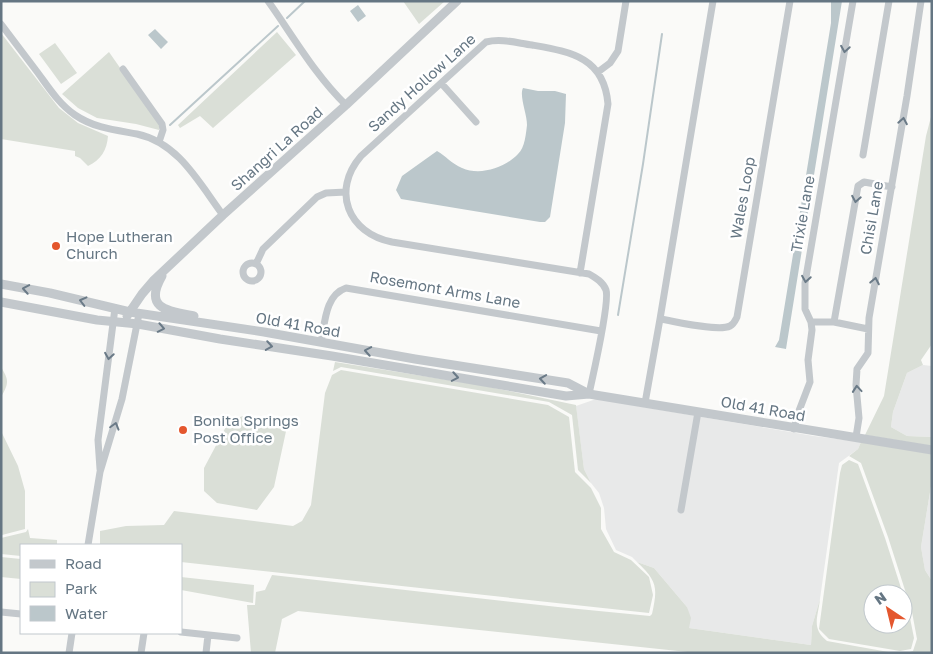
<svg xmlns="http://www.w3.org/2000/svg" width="933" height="654" font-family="'Golos Text',sans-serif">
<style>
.built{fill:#e8e9e9}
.green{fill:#dadfd7;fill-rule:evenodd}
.water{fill:#bbc7cb}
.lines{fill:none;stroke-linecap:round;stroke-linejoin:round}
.stream{stroke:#bbc7cb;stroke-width:2}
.minor{stroke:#c3c8cc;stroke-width:7}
.tertiary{stroke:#c3c8cc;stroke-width:9}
.oneway{stroke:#6a7a87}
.poi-dot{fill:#e4572e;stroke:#fff;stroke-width:2}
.labels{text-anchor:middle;stroke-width:5;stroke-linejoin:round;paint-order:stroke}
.street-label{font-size:15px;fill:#657683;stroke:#fff}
.poi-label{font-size:15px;fill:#657683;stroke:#fff;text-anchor:start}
</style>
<rect width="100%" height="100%" fill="#fafaf8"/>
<!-- built -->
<path class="built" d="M923 365 932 366V437L907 436 891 427 893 412 907 373Z
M596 399 814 436 861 442 858 449 839 463 820 599 812 626 811 645 689 628 687 607 654 568 637 562 632 557 616 550 606 529 604 508 599 493 591 483 584 469 576 406Z
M932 480V581L925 570 921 547Z"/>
<!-- green -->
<path class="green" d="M403 1H445L419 24Z
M277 32 296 55 213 128 200 116 180 128 178 125Z
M1 33 59 108 78 123 108 136C107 150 101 160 88 166L80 158 75 156V151L1 139Z
M55 43 77 73 61 84 39 54Z
M109 52 160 125 159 130 136 124 97 118 78 108 62 94Z
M932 113V344L921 360 923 365 907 373 893 412 891 427 907 436 932 437V446L865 435 884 396 926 136Z
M335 362 480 385 576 405 584 469 591 483 578 470 572 415 549 402 341 367 333 371Z
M1 367C9 380 9 383 1 397Z
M341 370 548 405 569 417 575 472 591 488 601 508V529L614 552 631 560 649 577 653 595 649 613 181 562V545H100V531L126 526 164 525 174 511 293 526 302 521 311 505 325 393 332 375Z
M243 416 288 422 274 487 257 510 217 503 204 491V468L229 421Z
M1 431 18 466 25 491V529L2 535Z
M861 442 932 454V480L921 547 925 570 932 581V653H906L913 651 917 639 912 612 888 537 861 463 849 456 858 449Z
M849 460 858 464 885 538 909 613 914 638 911 649 900 651 829 639 819 629 840 473 842 465ZM873 594H903V624H873Z
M28 529 30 538 57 540V545H21V556L1 554V538L26 532Z
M1 557 21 559V579L1 577Z
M637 562 654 568 687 607 691 618 689 628 811 645 812 626 820 599C818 618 811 628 827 641L894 653H697L298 611 282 619 275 653H251L247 605H255L256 592 265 590 272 575 558 607 650 616 652 614C658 587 657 581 637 562Z
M181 577 254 585 253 603 181 590Z"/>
<!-- water -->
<path class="water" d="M831 1H842L786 349 775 347 779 340 831 23Z
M358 5 366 16 358 22 350 11Z
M155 29 168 42 161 49 148 35Z
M523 88 538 91H555L566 94 565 123 550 217 545 222H540L401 199 396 190 402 176 437 151C446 156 452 164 462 168 480 176 505 168 518 154 525 148 526 133 527 125 527 114 519 96 523 88Z"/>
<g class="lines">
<!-- stream -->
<path class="stream" d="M287 18 305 1
M170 125 278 26
M618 315 643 164 662 34"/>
<!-- minor -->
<path class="minor" d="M268 1C293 36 315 75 346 105
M713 1 660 319C674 321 718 332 730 326 734 324 735 321 737 317L790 1
M1 24C13 40 25 56 38 73 49 88 59 104 75 115 94 128 115 130 137 134 179 143 199 183 223 215
M123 69 162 124 163 130 159 142
M598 72 610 63 618 51 626 1
M441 83 476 122
M863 155 889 1
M243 272a9 9 0 1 1 18 0a9 9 0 1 1-18 0Z
M256 264 263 249 317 197 326 193 346 192
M580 273 608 104C604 57 571 52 532 45 517 43 501 38 486 42L361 156C331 191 348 233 392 242L589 274C596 278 603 282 606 290 610 303 593 375 589 394
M811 322H834L868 329
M834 322 858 186 864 182 892 187
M321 342C325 323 325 295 346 288L601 331
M645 403 660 319
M794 429 797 416 810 382 808 360 812 330 811 322 805 309V283L853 1
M856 437 859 418 856 385 857 369 868 353 869 318 907 96 921 1
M100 469 98 440 115 308
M681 510 698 412
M88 545 100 472 122 399 139 314
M1 612 21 614
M181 632 237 638
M69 653 72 633
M141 653 144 633
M206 653 208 635"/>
<!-- tertiary -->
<path class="tertiary" d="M162 276C143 309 168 311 194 316
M1 284 50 293 130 312 264 332 415 359 568 383 589 394
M1 302 97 320 138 324 220 339 332 356 566 396 589 394 932 450
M127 316 142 294 154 280 223 215 346 105 457 1"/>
</g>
<!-- one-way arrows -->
<defs><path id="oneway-chevron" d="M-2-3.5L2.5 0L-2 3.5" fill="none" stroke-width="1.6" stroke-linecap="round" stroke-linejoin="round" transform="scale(1.25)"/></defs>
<g class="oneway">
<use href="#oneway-chevron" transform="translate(845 49) rotate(99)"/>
<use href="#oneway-chevron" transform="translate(903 121) rotate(-80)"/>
<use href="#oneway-chevron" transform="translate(856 199) rotate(100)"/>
<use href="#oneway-chevron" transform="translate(806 279) rotate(99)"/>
<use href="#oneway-chevron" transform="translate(875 281) rotate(-79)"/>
<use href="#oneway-chevron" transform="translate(26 289) rotate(-170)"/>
<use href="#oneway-chevron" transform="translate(83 301) rotate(-166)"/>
<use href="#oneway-chevron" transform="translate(161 328) rotate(11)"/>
<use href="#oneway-chevron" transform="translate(269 346) rotate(9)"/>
<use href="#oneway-chevron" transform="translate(368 351) rotate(-170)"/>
<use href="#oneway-chevron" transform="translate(109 356) rotate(99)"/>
<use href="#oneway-chevron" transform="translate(455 377) rotate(10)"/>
<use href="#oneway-chevron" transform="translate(543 379) rotate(-171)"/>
<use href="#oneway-chevron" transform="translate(857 389) rotate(-95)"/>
<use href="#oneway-chevron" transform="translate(115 426) rotate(-74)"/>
</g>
<!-- markers -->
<g class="poi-dot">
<circle cx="56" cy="246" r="5"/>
<circle cx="183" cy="430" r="5"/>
</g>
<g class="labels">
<!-- street labels -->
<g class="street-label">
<text transform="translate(422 83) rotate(-42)" y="5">Sandy Hollow Lane</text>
<text transform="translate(277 149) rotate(-42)" y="5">Shangri La Road</text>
<text transform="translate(743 198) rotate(-80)" y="5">Wales Loop</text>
<text transform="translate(803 214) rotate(-80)" y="5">Trixie Lane</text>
<text transform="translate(872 218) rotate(-80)" y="5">Chisi Lane</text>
<text transform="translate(445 290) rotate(10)" y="5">Rosemont Arms Lane</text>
<text transform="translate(298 325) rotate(10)" y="5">Old 41 Road</text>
<text transform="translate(763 409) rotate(10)" y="5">Old 41 Road</text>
</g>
<!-- poi labels -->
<g class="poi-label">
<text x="66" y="242">Hope Lutheran<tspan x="66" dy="17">Church</tspan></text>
<text x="193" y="426">Bonita Springs<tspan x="193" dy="17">Post Office</tspan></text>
</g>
</g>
<!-- border -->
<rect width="933" height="654" fill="none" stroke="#657683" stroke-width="5"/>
<!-- legend -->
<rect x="20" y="544" width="162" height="90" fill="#ffffff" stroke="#c1c8cd"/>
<rect x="30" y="560" width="25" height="8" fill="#c3c8cc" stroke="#c1c8cd"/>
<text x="65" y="569" font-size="15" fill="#657683">Road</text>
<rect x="30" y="582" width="25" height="15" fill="#dadfd7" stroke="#c1c8cd"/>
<text x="65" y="594" font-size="15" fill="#657683">Park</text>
<rect x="30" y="606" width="25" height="15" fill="#bbc7cb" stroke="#c1c8cd"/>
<text x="65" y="619" font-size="15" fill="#657683">Water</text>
<!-- north arrow -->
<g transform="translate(888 609) rotate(325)"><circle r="24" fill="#ffffff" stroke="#c1c8cd"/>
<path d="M0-4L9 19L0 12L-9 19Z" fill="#e4572e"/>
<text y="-8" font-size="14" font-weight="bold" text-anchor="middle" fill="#657683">N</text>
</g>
</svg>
